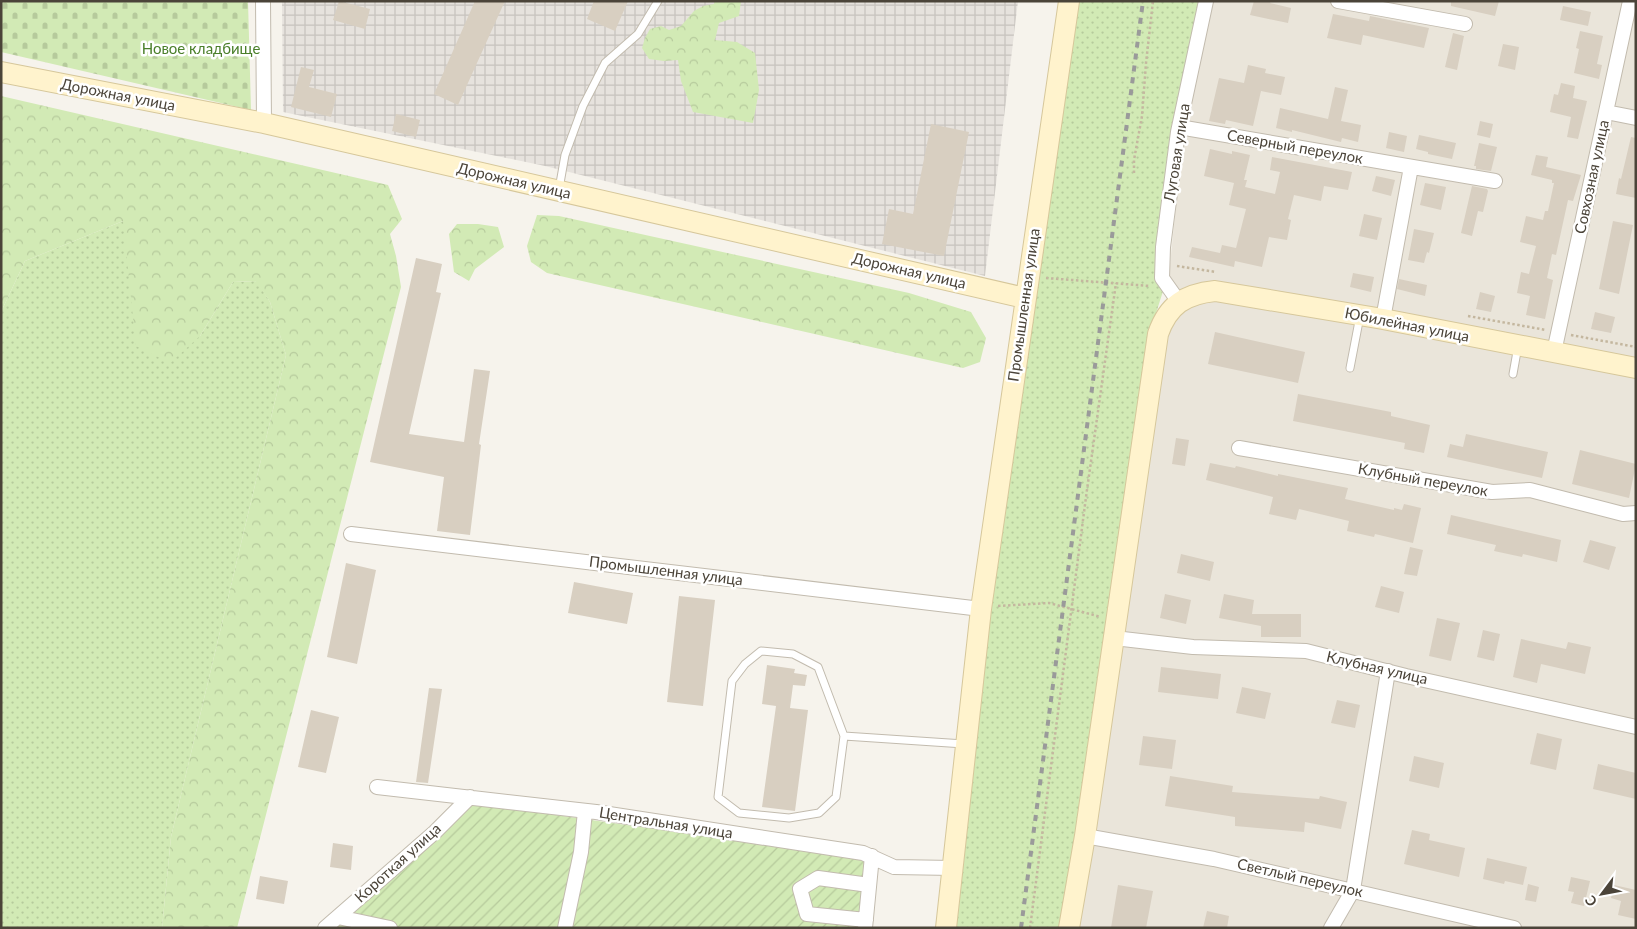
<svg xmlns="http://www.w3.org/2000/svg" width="1637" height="929" font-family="Lato,sans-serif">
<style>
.residential{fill:#eae5da}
.industrial{fill:url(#industrial-grid)}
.grass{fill:url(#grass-dots)}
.forest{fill:url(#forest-crowns)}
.cemetery{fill:url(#cemetery-stones)}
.garden{fill:url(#garden-furrows)}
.building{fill:#d8cfc1}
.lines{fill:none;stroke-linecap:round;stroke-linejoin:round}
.lane-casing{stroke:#c2bbae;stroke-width:9}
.street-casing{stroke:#c2bbae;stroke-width:16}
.secondary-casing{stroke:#d6c79b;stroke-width:22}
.path{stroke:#c4b79f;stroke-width:2.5;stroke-dasharray:2.5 2.5;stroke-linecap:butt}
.lane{stroke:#fff;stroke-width:7}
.street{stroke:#fff;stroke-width:14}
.secondary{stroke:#fff3cd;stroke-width:20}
.rail{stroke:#9a9a9a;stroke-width:4;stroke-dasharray:6 6;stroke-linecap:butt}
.labels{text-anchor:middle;stroke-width:5;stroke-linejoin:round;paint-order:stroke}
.park-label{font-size:15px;fill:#4a7f2a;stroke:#fff}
.street-label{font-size:15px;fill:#4b4439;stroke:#fff}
</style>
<defs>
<pattern id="industrial-grid" width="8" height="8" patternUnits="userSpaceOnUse" patternTransform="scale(1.25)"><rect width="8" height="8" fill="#e6e2dd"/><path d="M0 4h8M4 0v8" fill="none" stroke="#c7c3be"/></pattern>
<pattern id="grass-dots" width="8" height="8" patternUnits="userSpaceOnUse" patternTransform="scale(1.25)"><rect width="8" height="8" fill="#d2eab5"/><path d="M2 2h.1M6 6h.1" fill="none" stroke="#b6ca9c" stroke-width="1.8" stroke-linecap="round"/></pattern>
<pattern id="forest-crowns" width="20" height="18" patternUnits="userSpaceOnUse" patternTransform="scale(1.25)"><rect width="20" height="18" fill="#d2eab5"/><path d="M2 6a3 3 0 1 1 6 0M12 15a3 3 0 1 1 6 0" fill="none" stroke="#b6ca9c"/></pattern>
<pattern id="cemetery-stones" width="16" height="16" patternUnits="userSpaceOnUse" patternTransform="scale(1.25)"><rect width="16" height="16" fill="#d2eab5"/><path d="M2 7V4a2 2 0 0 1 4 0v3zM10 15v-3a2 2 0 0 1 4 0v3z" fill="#b6ca9c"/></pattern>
<pattern id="garden-furrows" width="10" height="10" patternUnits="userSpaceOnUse" patternTransform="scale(1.25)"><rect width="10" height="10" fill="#d2eab5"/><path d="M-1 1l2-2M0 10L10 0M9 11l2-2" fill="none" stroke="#b6ca9c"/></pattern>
</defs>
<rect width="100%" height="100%" fill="#f6f3ec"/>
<!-- residential -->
<path class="residential" d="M1211 1H1636V928H1078L1163 336 1183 134Z"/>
<!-- industrial -->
<path class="industrial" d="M282 1H1018L985 276 545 166 283 112Z"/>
<!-- grass -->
<path class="grass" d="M1075 1H1199L1172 129 1158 249 1164 288 1151 329 1131 477 1061 928H955L1012 423Z
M123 221 200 336 233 282 257 281 270 302 286 355 171 837 162 928H1V312L25 261Z"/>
<!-- forest -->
<path class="forest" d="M715 1H741L739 16 719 23 715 40 737 42 755 53 759 90 753 123 693 112 681 81 678 60 664 61 649 59 642 48 645 38 650 29 661 26 669 30 681 26 694 11 703 6 714 4Z
M1 96 388 185 402 219 390 234 396 256 401 287 237 928H162L171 837 286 355 270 302 256 281 233 282 200 336 170 363 136 346 123 221 25 261 1 312Z
M537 215 559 216 909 293 971 312 986 338 980 362 963 368 547 273 531 262 527 246Z
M457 224H478L498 227 504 247 475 269 469 281 454 272 449 234Z"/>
<!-- cemetery -->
<path class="cemetery" d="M1 1H248L251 110 1 52Z"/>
<!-- garden -->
<path class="garden" d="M470 803 874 860 864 928H328Z"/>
<!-- building -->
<path class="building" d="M339 1 370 9 365 29 333 20Z
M475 1H505L458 105 434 94Z
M594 1H628L615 31 587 19Z
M1254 1H1271L1270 3 1291 8 1288 23 1250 15Z
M1451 1H1499L1495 16 1451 6Z
M1563 6 1591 12 1588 26 1560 20Z
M1333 14 1369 21 1370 16 1429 28 1424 48 1363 35 1361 45 1327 38Z
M1580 31 1603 36 1597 64 1602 65 1599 79 1574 73 1579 49 1576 48Z
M1453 33 1464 36 1457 70 1445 67Z
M1503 44 1519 47 1515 70 1498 66Z
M1248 65 1266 69 1265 73 1285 77 1281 95 1261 91 1253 126 1226 120 1225 124 1209 121 1219 78 1244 83Z
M301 67 314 70 309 87 337 94 331 117 291 107Z
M1561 83 1575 86 1573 98 1587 101 1578 139 1567 137 1571 117 1550 112 1554 94 1558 95Z
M1335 87 1348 90 1341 121 1361 125 1358 142 1342 138 1341 142 1292 130V132L1276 128 1280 108 1328 119Z
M396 114 420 120 416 137 392 131Z
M1480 121 1493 124 1490 138 1477 135Z
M931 124 969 132 944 256 882 244 889 209 913 214Z
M1389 132 1407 136 1404 152 1386 148Z
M1419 135 1456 143 1452 159 1428 154V152L1416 149Z
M1631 137 1636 138V198L1616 194 1619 178 1621 179Z
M1479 143 1497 147 1491 171 1476 169V166H1474Z
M1210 149 1232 154V151L1250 155 1244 180H1247L1245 187 1275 194 1280 172 1270 170 1272 157 1352 172 1348 190 1324 186 1321 201 1294 195 1288 219 1291 220 1287 240 1269 237 1262 267 1235 261 1234 267 1189 257 1192 247 1220 253 1222 245 1236 248 1246 209 1229 205 1234 183 1204 176Z
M1536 155 1548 157 1546 167 1581 175 1573 201 1568 200 1556 255 1552 254 1547 278 1553 280 1545 319 1526 315 1530 296 1517 293 1521 272 1529 274 1536 246 1520 242 1526 216 1543 220 1545 211H1548L1554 183H1552V180L1531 175Z
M1376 176 1395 180 1391 196 1372 191Z
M1425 183 1446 187 1441 210 1420 205Z
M1472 186 1487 189 1488 191 1483 212 1478 211 1472 236 1461 233Z
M1364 214 1382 218 1377 240 1359 236Z
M1613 221 1633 225 1619 294 1599 289Z
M1414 229 1434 233 1429 253 1427 252 1424 263 1408 260Z
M416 258 442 264 436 292 441 293 409 434 464 442 474 369 490 371 479 444 481 445 470 535 437 531 444 477 370 462Z
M1353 273 1374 277 1371 292 1350 287Z
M1399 279 1427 285 1425 296 1397 289Z
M1480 292 1495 296 1491 312 1476 309Z
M1595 312 1615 317 1611 333 1591 329Z
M1215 332 1305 352 1298 383 1208 364Z
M1298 394 1391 412V416L1430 425 1424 453 1404 449 1405 443 1293 421Z
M1466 434 1548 452 1542 478 1447 457 1450 444 1463 447Z
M1176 438 1189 440 1185 466 1172 464Z
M1580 450 1636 464 1629 498 1572 484Z
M1210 463 1235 468 1236 466 1278 476V474L1348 488 1345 499 1394 510V508L1402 510 1404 504 1421 508 1413 543 1375 534 1374 537 1347 531 1349 521 1299 509 1296 520 1269 514 1273 497 1206 480Z
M1451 515 1561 540 1557 562 1523 554 1522 557 1494 551 1496 545 1447 534Z
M1590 540 1616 547 1609 570 1583 562Z
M1410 547 1423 550 1417 576 1404 574Z
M1181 554 1214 562 1210 581 1177 573Z
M346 563 376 570 357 664 327 657Z
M574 582 633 593 627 624 568 613Z
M1381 586 1404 592 1399 613 1375 607Z
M1165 594 1191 600 1186 624 1160 618Z
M1224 594 1254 600 1252 614H1301V637H1261V626L1219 618Z
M679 596 715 600 703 706 667 702Z
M1437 618 1460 623 1451 661 1429 656Z
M1483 630 1500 634 1494 661 1477 657Z
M1521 639 1566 649 1568 642 1591 647 1585 674 1541 664 1537 683 1513 677Z
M767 665 795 669 794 673 807 675 805 686 793 685 790 708 808 710 795 811 762 807 776 706 762 704Z
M1161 667 1221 674 1218 699 1158 692Z
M1242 687 1271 693 1265 719 1236 713Z
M429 688 442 689 428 783 416 782Z
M1337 700 1360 705 1355 728 1331 723Z
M311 710 339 717 326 773 298 767Z
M1537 733 1562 739 1556 770 1530 764Z
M1143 736 1176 740 1172 769 1139 765Z
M1414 756 1444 763 1439 788 1409 781Z
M1598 764 1636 773V799L1593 789Z
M1170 776 1233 786 1232 792 1319 799 1320 796 1347 802 1341 829 1305 822 1304 832 1235 826V817L1165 806Z
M1412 830 1430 834 1429 840 1465 848 1459 877 1404 864Z
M333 843 353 846 351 870 330 867Z
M1487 858 1527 867 1523 885 1505 881 1504 884 1483 879Z
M260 876 288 881 284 904 256 899Z
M1571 877 1590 881 1584 906 1571 903 1574 892 1568 891Z
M1528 884 1539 887 1536 902 1525 900Z
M1118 885 1153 891 1146 928H1111Z
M1614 885 1636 890V919L1618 915 1621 901 1611 898Z
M1207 911 1229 916 1227 928H1203Z"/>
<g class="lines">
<!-- lane casing -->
<g class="lane-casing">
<path id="lane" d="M559 189 565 155 583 106 605 63 638 34 658 1
M1350 368 1360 316
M1513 374 1518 346
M844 736 836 797 819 813 789 818 739 813 718 797 732 681 745 664 761 651 793 654 818 667 844 736 964 744"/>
</g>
<!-- street casing -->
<g class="street-casing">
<path id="street" d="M263 1 264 123
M1338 1 1465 24
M1606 112 1636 118
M1179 127 1495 181
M1179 302 1162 278 1163 247 1178 132 1206 1
M1383 319 1411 167
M1554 352 1630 1
M1239 448 1492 492 1530 490 1623 514 1636 513
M351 534 981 609
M1114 638 1193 647 1306 651 1406 676 1636 727
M377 787 596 812 863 853 894 867 953 868
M1085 836 1214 859 1514 928
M338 917 390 928
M866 920 807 914 800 889 818 878 869 885
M325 928 435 832 470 797
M565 928 581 852 585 811
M865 928 872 856
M1331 928 1353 890 1388 671"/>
</g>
<!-- secondary casing -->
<g class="secondary-casing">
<path id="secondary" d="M1 72 264 123 1025 298
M946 928 981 609 1069 1
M1069 928 1085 836 1158 334C1168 305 1185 294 1215 291L1383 319 1636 368"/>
</g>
<!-- path -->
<path class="path" d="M1134 173V160L1142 116 1146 63 1153 1
M1177 266 1216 272
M1046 278 1150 286
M1468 316 1546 330
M1571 335 1636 347
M998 606 1049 603 1101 617
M1030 928 1086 497 1116 283"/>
<!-- lane -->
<use href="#lane" class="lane"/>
<!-- street -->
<use href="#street" class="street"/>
<!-- secondary -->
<use href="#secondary" class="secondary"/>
<!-- rail -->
<path class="rail" d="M1021 928 1143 1"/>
</g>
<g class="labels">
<!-- park labels -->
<g class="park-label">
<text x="201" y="54">Новое кладбище</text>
</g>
<!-- street labels -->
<g class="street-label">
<text transform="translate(118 95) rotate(11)" y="5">Дорожная улица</text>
<text transform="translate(1295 147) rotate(10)" y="5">Северный переулок</text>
<text transform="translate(1177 153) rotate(-81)" y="5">Луговая улица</text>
<text transform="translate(1592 177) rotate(-78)" y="5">Совхозная улица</text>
<text transform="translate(514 181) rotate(13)" y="5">Дорожная улица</text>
<text transform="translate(909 271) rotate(13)" y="5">Дорожная улица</text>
<text transform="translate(1024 305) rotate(-82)" y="5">Промышленная улица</text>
<text transform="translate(1407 325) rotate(11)" y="5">Юбилейная улица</text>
<text transform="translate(1423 480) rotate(10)" y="5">Клубный переулок</text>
<text transform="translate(666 571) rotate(7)" y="5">Промышленная улица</text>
<text transform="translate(1377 668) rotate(13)" y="5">Клубная улица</text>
<text transform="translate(666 823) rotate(9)" y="5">Центральная улица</text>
<text transform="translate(398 863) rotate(-42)" y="5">Короткая улица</text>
<text transform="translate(1300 878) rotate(13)" y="5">Светлый переулок</text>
</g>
</g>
<!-- border -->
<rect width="1637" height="929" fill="none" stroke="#4b4439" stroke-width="5"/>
<!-- north arrow -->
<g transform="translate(1602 894) rotate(238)" stroke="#ffffff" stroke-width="4" paint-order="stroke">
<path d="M0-4L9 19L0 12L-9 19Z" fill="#4b4439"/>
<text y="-8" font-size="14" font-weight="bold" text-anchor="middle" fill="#4b4439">С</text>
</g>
</svg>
